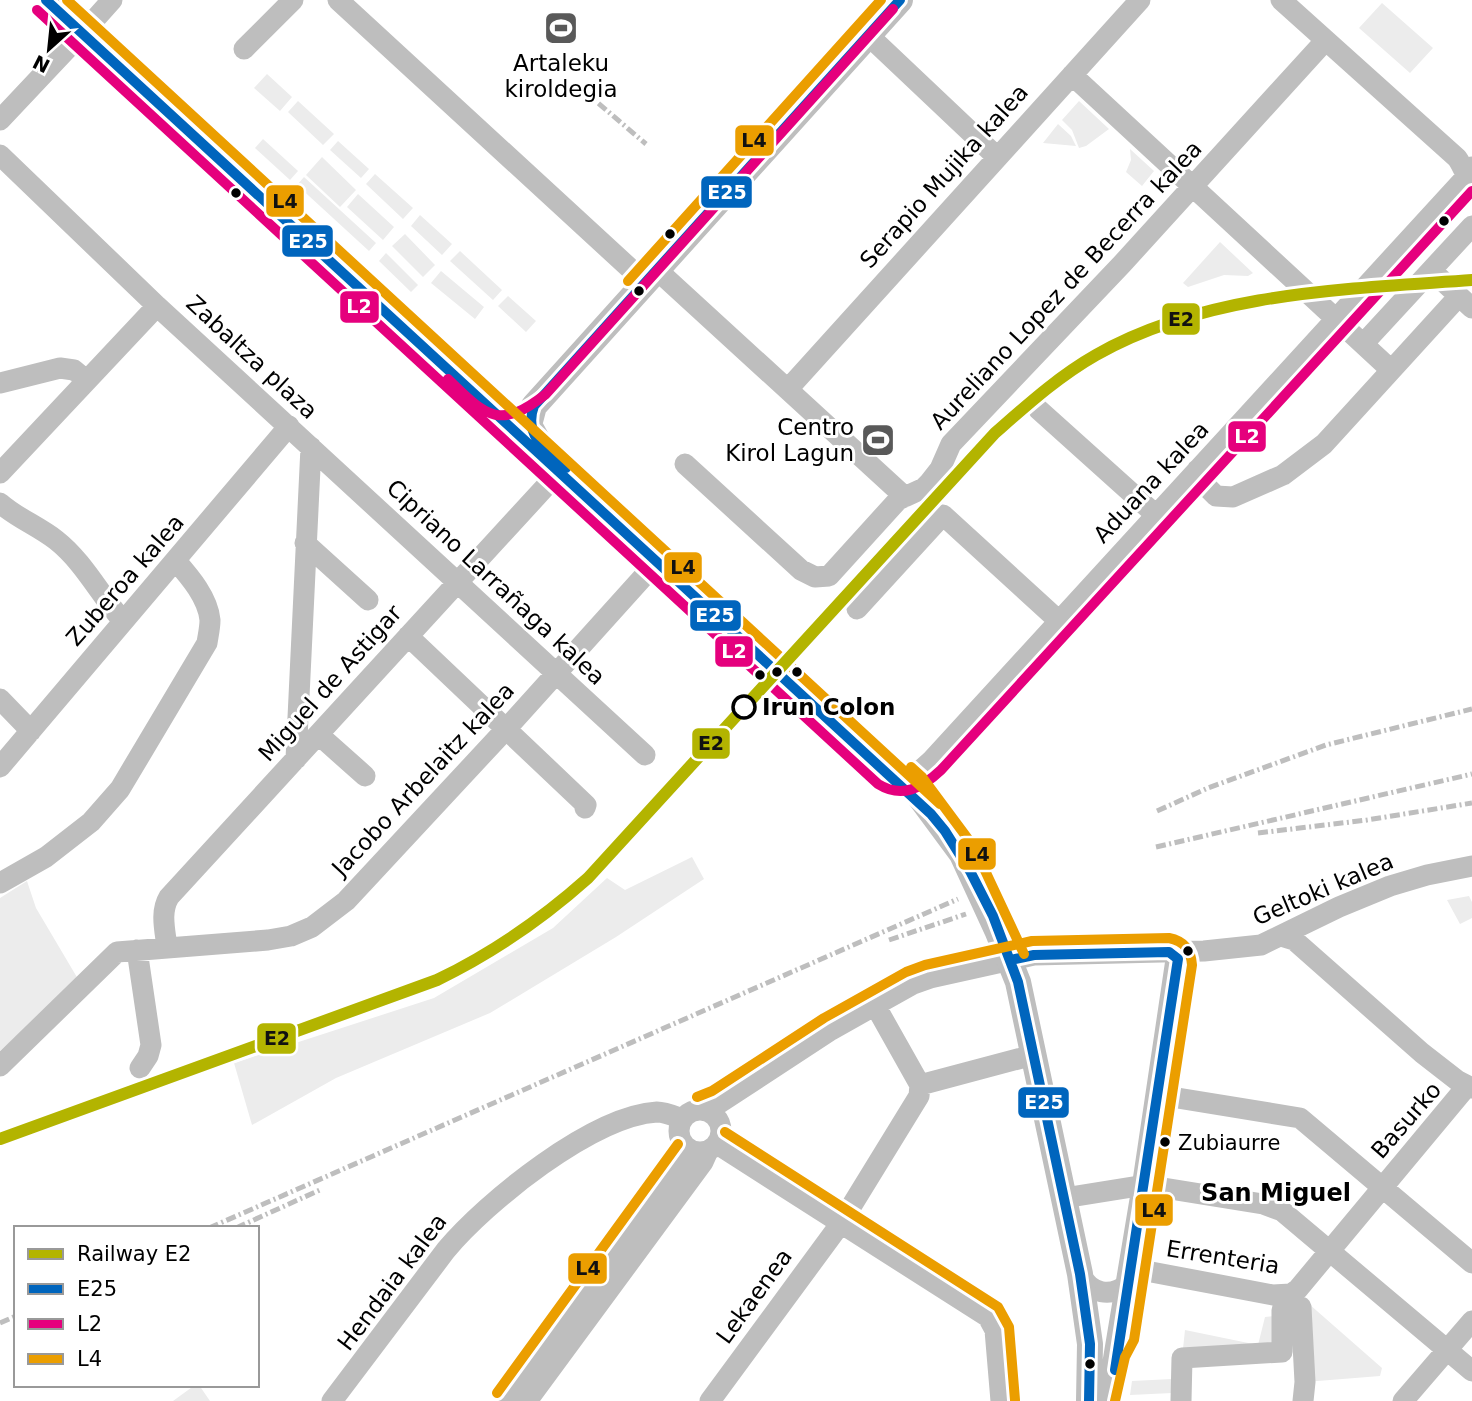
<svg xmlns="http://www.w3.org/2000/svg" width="1472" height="1401" font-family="'DejaVu Sans',sans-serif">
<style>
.green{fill:#ececec}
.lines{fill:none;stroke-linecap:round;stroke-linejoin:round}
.minor{stroke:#bebebe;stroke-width:21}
.major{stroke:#bebebe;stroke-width:26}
.rail{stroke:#bebebe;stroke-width:5;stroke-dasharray:10 3.5 2 3.5;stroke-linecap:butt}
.bus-1-casing{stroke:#fff;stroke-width:16}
.bus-2-casing{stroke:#fff;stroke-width:16}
.bus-3-casing{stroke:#fff;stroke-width:16}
.bus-1{stroke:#0065bd;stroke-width:10}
.bus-2{stroke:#e5007d;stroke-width:10}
.bus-3{stroke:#eb9e00;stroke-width:10}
.rail-1-casing{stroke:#fff;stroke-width:18}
.rail-1{stroke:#b3b400;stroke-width:12}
.bus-dot{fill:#000;stroke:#fff;stroke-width:2.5}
.stop-dot{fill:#fff;stroke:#000;stroke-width:3.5}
.labels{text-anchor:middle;stroke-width:6;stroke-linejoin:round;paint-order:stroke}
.bus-label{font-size:21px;fill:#000;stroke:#fff;text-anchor:start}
.poi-label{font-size:23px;fill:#000;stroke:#fff}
.street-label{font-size:23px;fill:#000;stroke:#fff}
.stop-label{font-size:23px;font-weight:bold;fill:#000;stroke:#fff;text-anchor:start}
.neighbourhood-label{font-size:24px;font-weight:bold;fill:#000;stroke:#fff}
.line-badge{stroke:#fff;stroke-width:2.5}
.badge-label{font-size:19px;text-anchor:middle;font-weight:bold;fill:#fff}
.pale-badge-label{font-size:19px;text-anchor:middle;font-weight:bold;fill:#111}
</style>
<rect width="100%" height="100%" fill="#fff"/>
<!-- green -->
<path class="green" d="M1382 3 1433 48 1410 73 1359 28Z
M267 74 292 97 280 111 254 88Z
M298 101 334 134 323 145 288 112Z
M1079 101 1109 129 1086 146 1079 148 1072 130 1062 120Z
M1058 124 1071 136 1076 146 1043 143Z
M263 139 298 171 290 180 255 148Z
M338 141 369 169 361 178 330 150Z
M1130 149 1154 171 1142 186 1126 172 1131 160Z
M322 157 356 190 340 207 306 175Z
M375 174 413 208 403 219 366 184Z
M304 177 376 243 369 251 297 185Z
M358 194 394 227 383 240 347 207Z
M420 215 452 244 442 255 411 226Z
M405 234 435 265 423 277 392 246Z
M1220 242 1253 273 1248 276 1224 275 1188 287 1183 283Z
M460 251 502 290 493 300 450 261Z
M386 253 418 285 411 292 379 261Z
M441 271 484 307 475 319 431 283Z
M508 296 536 321 526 332 498 306Z
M692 857 704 879 616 937 490 1013 336 1078 252 1125 234 1063 434 998 553 928 607 878 625 890Z
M27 881 36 908 78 979 0 1051V898Z
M1469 896 1472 902V918L1460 924 1447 900Z
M1309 1304 1382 1368 1380 1376 1305 1382Z
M1282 1315V1352L1182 1358 1185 1330 1258 1345 1265 1317Z
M1172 1379V1393L1130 1395 1132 1381Z
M195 1385H199L210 1401H173Z"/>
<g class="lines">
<!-- minor -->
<path class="minor" d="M338 0 636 274
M1281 0 1457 158C1463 166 1465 176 1472 182
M87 28 112 0
M868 35 997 157
M244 49 293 0
M1072 75 1390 369
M0 120 82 33
M0 155 157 306 645 755
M657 270 905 497
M1432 271 1472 308
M1364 343 1472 226
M0 383 60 368 74 370 86 380
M788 389 1140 0
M1038 409 1156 515
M685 464 801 570 815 577 829 576 898 500 924 488 929 483 940 469 951 444 1122 264 1325 41
M1197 470 1206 486 1216 496 1233 497 1283 475 1324 444 1459 296
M0 473 157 306
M0 503C17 518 38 526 56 540 84 562 100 595 123 621
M305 543 368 600
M857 609 943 515 1059 621
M408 636 586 805 585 808
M0 699 31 731
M319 735 365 776
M296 759 311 447
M0 767 289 426
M892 777C910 782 919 772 931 761L1466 177 1472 167
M0 883 46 857 91 822 120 789 207 643C208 636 210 628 210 620 208 598 190 577 176 561
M1281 936 1294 940 1422 1053 1458 1081 1472 1088
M167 947C165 930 160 912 169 897L547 485 559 481 572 484
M137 950 151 1045 148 1056 140 1068
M875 1005 920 1085
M0 1066 117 952 268 940 291 936 312 927 346 901 507 728 654 565 662 562 670 564
M920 1085 1033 1055
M1159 1095 1300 1118 1472 1263
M679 1131a21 21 0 1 1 42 0a21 21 0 1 1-42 0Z
M702 1110 718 1104 831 1030 913 984 930 978 1034 955 1204 951 1261 945 1339 907 1390 886 1427 875 1472 866
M717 1144 988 1317 995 1330 1001 1401
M1064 1198 1145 1185 1263 1204 1282 1211 1472 1371
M1132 1264 1146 1271 1273 1295 1291 1294 1298 1289 1467 1086
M1080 1274C1091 1294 1110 1298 1128 1284
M332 1401 446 1250C486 1202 592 1116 657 1112 665 1112 674 1116 682 1119
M508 1401 678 1170 690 1151
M527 1401 703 1162 708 1151
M710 1401 841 1223 919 1096 920 1085
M1181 1401 1182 1358 1282 1352V1310L1301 1307 1305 1382 1303 1401
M1403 1401 1472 1321"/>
<!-- major -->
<path class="major" d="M57 0 911 785 962 854 997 930 1018 982 1080 1274 1090 1344 1089 1401
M539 443 529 425 534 406 900 0
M1109 1401 1145 1185 1178 963"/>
<!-- rail -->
<path class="rail" d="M584 91 646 144
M1157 811 1208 788 1326 745 1472 709
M1258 833 1367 820 1472 803
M1156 847 1472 774
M889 940 966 914
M209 1228 958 899
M236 1228 322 1189
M0 1323 16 1316"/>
<!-- bus-1 casing -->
<g class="bus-1-casing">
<path id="bus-1" d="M46 0 931 814 945 831 970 871 993 916 1018 982 1080 1274 1090 1344 1089 1401
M566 468C546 451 523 435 534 406L900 0
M1011 960 1034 955 1169 952 1178 959 1115 1370"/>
</g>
<!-- bus-2 casing -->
<g class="bus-2-casing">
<path id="bus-2" d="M37 10 878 784C902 799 922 788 941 770L1472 191
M448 379C486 416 499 431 546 394L893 9"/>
</g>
<!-- bus-3 casing -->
<g class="bus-3-casing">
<path id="bus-3" d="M67 0 940 804
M628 281 881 0
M911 767 922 777 974 847 1024 954
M697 1097 712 1091 824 1018 906 972 925 965 1032 941 1169 938C1184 941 1191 950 1192 965L1134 1340 1125 1357 1115 1401
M725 1132 998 1307 1009 1327 1015 1400
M497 1393 678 1144"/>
</g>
<!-- bus-1 -->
<use href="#bus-1" class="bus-1"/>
<!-- bus-2 -->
<use href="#bus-2" class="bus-2"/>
<!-- bus-3 -->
<use href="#bus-3" class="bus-3"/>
<!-- rail-1 casing -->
<g class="rail-1-casing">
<path id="rail-1" d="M0 1139 437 980C493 953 542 919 588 878L995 433C1027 405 1059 376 1096 355 1206 292 1348 289 1472 280"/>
</g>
<!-- rail-1 -->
<use href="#rail-1" class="rail-1"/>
</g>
<!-- icons -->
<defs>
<g id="stadium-square" transform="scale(1.75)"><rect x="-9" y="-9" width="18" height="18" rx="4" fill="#595959" stroke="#fff"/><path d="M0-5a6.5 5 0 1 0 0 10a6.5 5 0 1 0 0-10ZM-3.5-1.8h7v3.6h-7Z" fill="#fff"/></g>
</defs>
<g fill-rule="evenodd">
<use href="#stadium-square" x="561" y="28"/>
<use href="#stadium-square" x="878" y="440"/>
</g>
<!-- markers -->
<g class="bus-dot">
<circle cx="236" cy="193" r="6"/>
<circle cx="1444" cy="221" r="6"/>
<circle cx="670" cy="234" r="6"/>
<circle cx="639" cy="291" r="6"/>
<circle cx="777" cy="672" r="6"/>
<circle cx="797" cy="672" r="6"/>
<circle cx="760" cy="675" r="6"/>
<circle cx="1188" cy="951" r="6"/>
<circle cx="1165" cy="1142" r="6"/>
<circle cx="1090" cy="1364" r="6"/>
</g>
<circle class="stop-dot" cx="744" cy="707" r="11"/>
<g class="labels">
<!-- bus labels -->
<g class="bus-label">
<text x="1178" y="1150">Zubiaurre</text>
</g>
<!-- poi labels -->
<g class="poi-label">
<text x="561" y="71">Artaleku<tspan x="561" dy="26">kiroldegia</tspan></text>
<text x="854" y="435" text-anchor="end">Centro<tspan x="854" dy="26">Kirol Lagun</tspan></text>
</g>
<!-- street labels -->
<g class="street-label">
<text transform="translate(944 176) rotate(-48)" y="8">Serapio Mujika kalea</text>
<text transform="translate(1066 285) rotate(-47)" y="8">Aureliano Lopez de Becerra kalea</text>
<text transform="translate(252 357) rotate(43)" y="8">Zabaltza plaza</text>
<text transform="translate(1151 482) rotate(-47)" y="8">Aduana kalea</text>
<text transform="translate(125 580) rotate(-49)" y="8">Zuberoa kalea</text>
<text transform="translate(496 582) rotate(43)" y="8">Cipriano Larrañaga kalea</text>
<text transform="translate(330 683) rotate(-48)" y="8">Miguel de Astigar</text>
<text transform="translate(423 779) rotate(-47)" y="8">Jacobo Arbelaitz kalea</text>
<text transform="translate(1323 889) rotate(-23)" y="8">Geltoki kalea</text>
<text transform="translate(1406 1120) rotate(-49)" y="8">Basurko</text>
<text transform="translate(1223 1257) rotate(9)" y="8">Errenteria</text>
<text transform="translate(392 1282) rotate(-53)" y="8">Hendaia kalea</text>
<text transform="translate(754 1296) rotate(-54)" y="8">Lekaenea</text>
</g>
<!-- stop labels -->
<g class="stop-label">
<text x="762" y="715">Irun Colon</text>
</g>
<!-- neighbourhood labels -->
<g class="neighbourhood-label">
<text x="1276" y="1201">San Miguel</text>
</g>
</g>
<g class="line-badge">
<rect x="734" y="124" width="41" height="33" rx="7" fill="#eb9e00"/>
<rect x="700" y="175" width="53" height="34" rx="7" fill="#0065bd"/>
<rect x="265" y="184" width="40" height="34" rx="7" fill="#eb9e00"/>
<rect x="281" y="224" width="53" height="34" rx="7" fill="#0065bd"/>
<rect x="339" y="290" width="41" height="34" rx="7" fill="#e5007d"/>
<rect x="1161" y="302" width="40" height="34" rx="7" fill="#b3b400"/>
<rect x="1227" y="420" width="40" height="33" rx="7" fill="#e5007d"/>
<rect x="663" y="551" width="40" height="33" rx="7" fill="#eb9e00"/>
<rect x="689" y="599" width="53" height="33" rx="7" fill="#0065bd"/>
<rect x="714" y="635" width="40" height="33" rx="7" fill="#e5007d"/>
<rect x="691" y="727" width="40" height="33" rx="7" fill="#b3b400"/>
<rect x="957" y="837" width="40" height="34" rx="7" fill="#eb9e00"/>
<rect x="256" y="1022" width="41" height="33" rx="7" fill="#b3b400"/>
<rect x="1017" y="1086" width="53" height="33" rx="7" fill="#0065bd"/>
<rect x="1134" y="1193" width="40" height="34" rx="7" fill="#eb9e00"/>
<rect x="567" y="1252" width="41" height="33" rx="7" fill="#eb9e00"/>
</g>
<g class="badge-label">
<text x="727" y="199">E25</text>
<text x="308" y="248">E25</text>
<text x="359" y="313">L2</text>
<text x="1247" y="443">L2</text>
<text x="715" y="622">E25</text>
<text x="734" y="658">L2</text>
<text x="1044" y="1109">E25</text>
</g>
<g class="pale-badge-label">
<text x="754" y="147">L4</text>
<text x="285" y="208">L4</text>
<text x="1181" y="326">E2</text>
<text x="683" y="574">L4</text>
<text x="711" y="750">E2</text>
<text x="977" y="861">L4</text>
<text x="277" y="1045">E2</text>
<text x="1154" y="1217">L4</text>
<text x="588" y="1275">L4</text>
</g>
<!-- legend -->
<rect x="14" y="1226" width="245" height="161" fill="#ffffff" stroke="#999999" stroke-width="2"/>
<rect x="28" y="1249" width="35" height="10" fill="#b3b400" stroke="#999999" stroke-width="2"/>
<text x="77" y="1261" font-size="21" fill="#000000">Railway E2</text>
<rect x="28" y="1284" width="35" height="10" fill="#0065bd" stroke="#999999" stroke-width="2"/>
<text x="77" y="1296" font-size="21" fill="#000000">E25</text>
<rect x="28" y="1319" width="35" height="10" fill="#e5007d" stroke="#999999" stroke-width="2"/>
<text x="77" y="1331" font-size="21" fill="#000000">L2</text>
<rect x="28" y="1354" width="35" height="10" fill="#eb9e00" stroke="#999999" stroke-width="2"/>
<text x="77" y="1366" font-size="21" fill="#000000">L4</text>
<!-- north arrow -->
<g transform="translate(49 49) rotate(207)" stroke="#ffffff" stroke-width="5" paint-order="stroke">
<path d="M0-5L12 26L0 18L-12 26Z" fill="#000000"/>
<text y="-10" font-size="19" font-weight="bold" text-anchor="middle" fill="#000000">N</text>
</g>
</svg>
